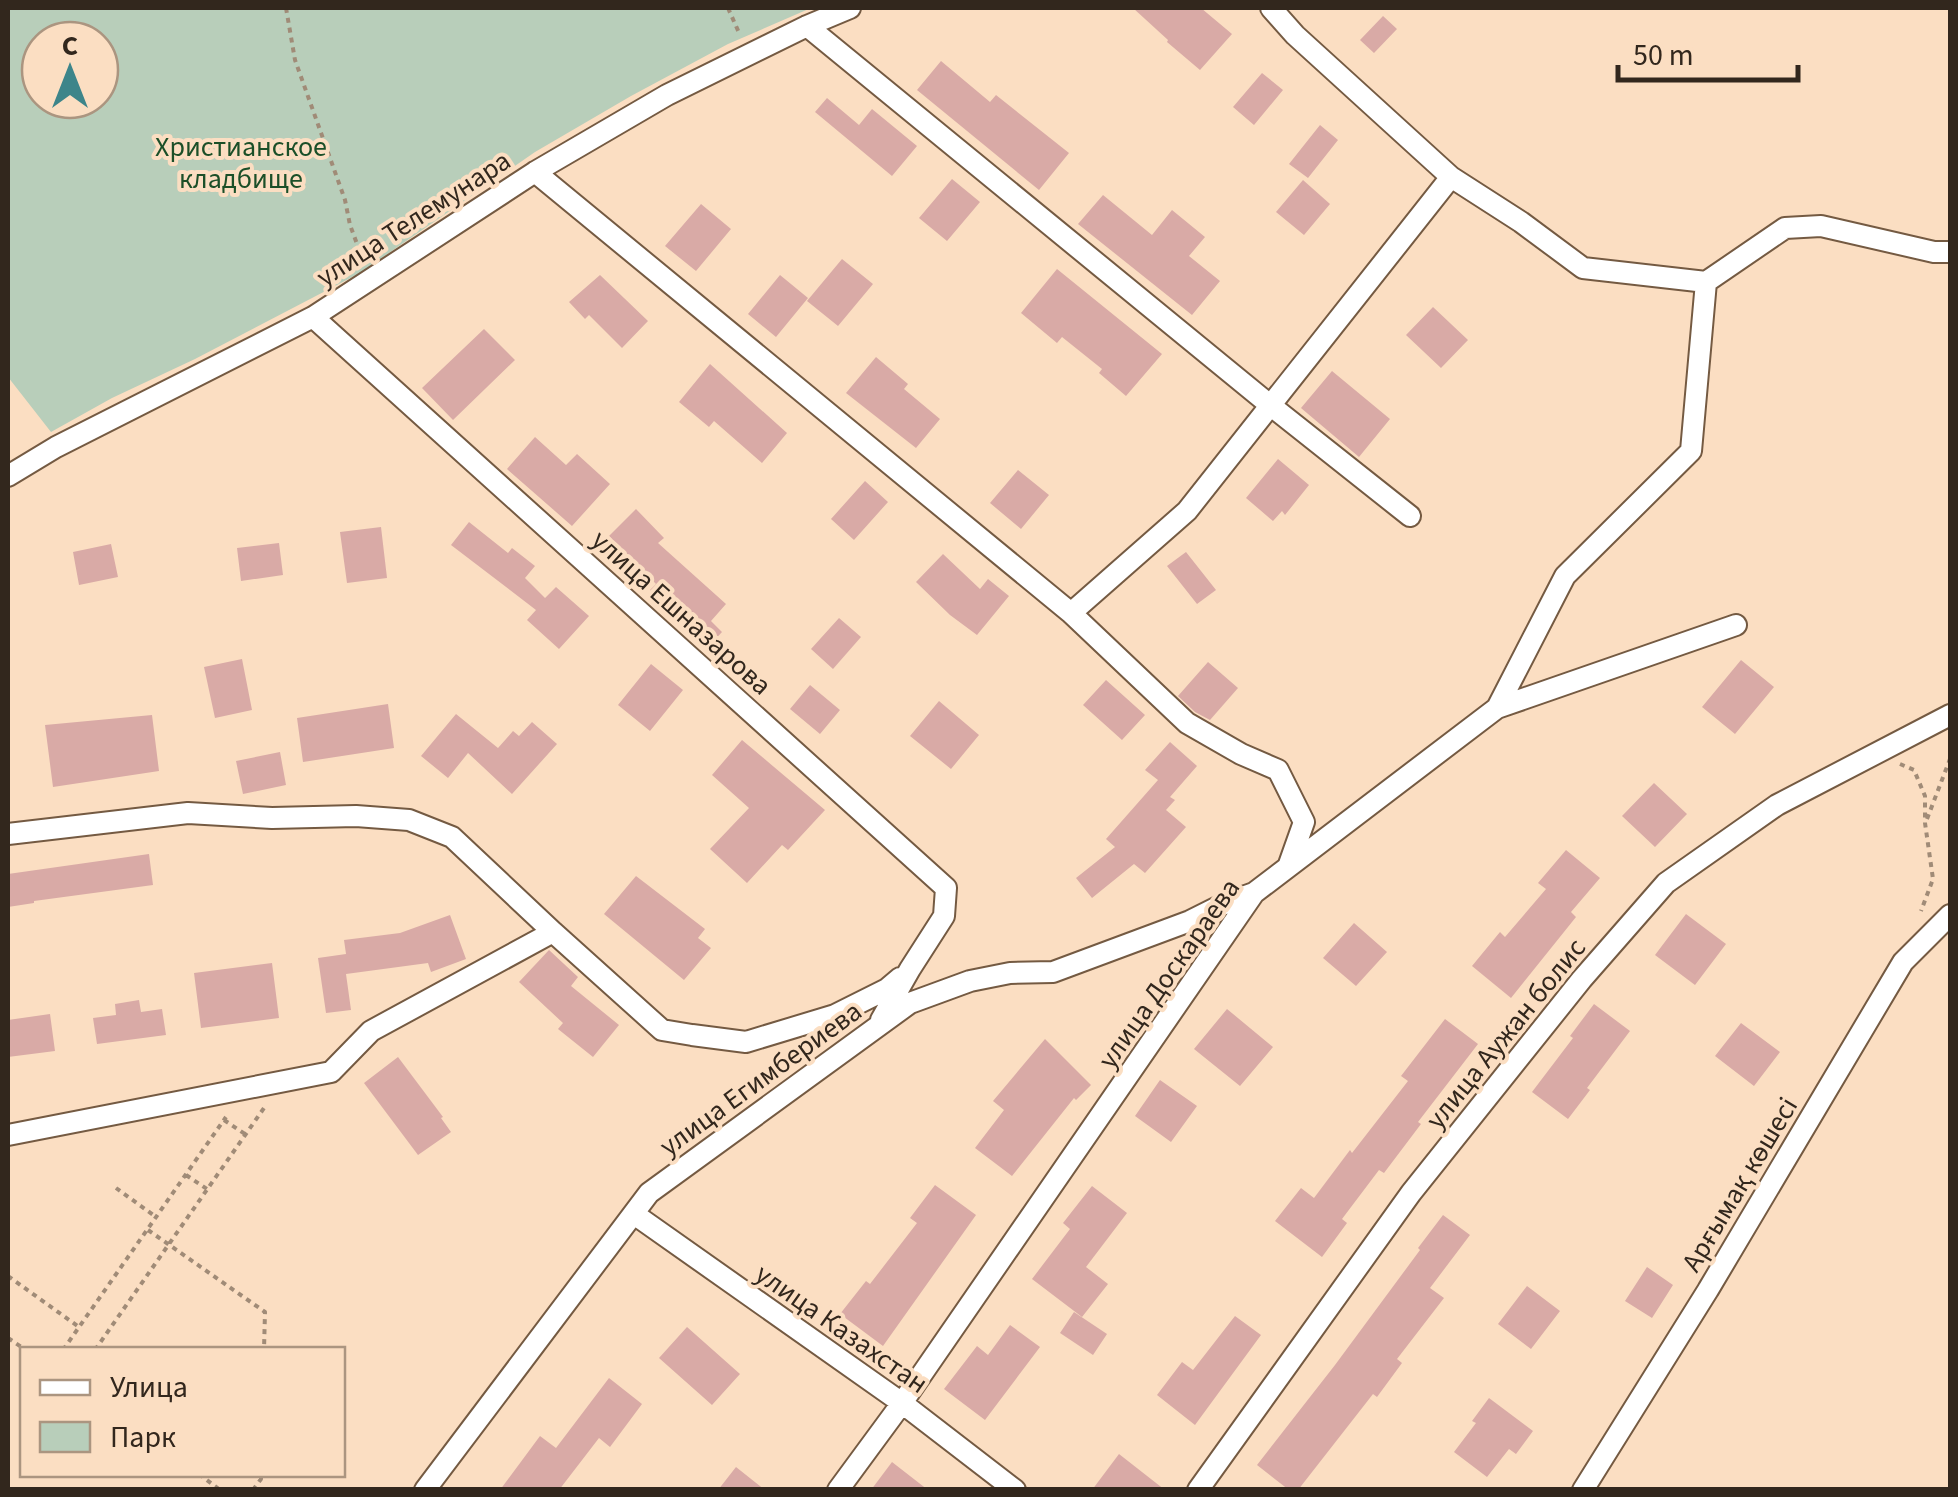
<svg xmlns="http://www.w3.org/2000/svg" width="1958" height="1497" font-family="'Source Sans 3',sans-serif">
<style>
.green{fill:#b8ceba;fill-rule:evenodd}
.building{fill:#d9aaa6}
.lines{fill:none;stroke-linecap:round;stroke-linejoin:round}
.minor-casing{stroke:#745a42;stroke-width:24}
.path{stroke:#a08b77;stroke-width:4;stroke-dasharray:5 5;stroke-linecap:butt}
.minor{stroke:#fff;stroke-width:20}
.labels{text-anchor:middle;stroke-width:8;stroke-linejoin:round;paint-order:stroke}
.park-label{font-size:28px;fill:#1b4f28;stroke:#fbdec2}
.street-label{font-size:28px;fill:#32271d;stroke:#fbdec2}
</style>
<rect width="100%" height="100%" fill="#fbdec2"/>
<!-- green -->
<path class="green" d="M8 8H811L728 44 631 96 535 152 360 273 195 359 112 398 51 432 8 377ZM40 40H100V100H40Z"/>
<!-- building -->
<path class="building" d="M1133 8H1201L1232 34 1200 70 1167 42 1168 40Z
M1383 16 1397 29 1374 53 1360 40Z
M941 61 990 102 996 95 1069 153 1039 190 917 90Z
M1262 73 1283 90 1254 125 1233 107Z
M827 98 859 125 872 109 917 146 892 176 815 112Z
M1320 125 1338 140 1308 178 1289 164Z
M952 179 980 202 947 241 919 218Z
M1303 180 1330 204 1304 235 1276 212Z
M1103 195 1152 235 1172 210 1205 237 1189 256 1220 281 1192 315 1078 224Z
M701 204 731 229 696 271 665 246Z
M842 259 873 284 838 326 807 301Z
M1057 269 1162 354 1126 396 1099 373 1102 369 1062 337 1057 343 1021 313Z
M600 275 648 321 622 348 589 315 585 319 569 302Z
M780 275 808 298 776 337 748 314Z
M1433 307 1468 340 1441 368 1406 335Z
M484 329 515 360 453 420 422 388Z
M876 357 908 384 904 389 940 419 916 448 846 393Z
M710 364 787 433 762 463 714 421 709 427 679 402Z
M1332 371 1390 419 1359 457 1301 408Z
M535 437 566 465 577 454 610 484 572 526 507 469Z
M1278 459 1309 485 1285 515 1282 511 1273 521 1246 498Z
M1018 470 1049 495 1021 529 990 503Z
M865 481 888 502 854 540 831 519Z
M636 509 664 538 658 543 726 604 711 621 722 632 710 645 650 590 656 584 609 536Z
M469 522 508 553 512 548 535 566 525 578 545 598 556 587 589 616 559 649 527 620 536 610 451 545Z
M381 527 387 578 347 583 340 532Z
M279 543 283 575 241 581 237 548Z
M111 544 118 577 79 585 73 552Z
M1186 552 1216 590 1197 604 1167 566Z
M943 554 980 589 988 579 1009 596 977 635 950 615 916 582Z
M839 618 861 637 833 669 811 649Z
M242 659 252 710 215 718 204 667Z
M1741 660 1774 687 1735 734 1702 707Z
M1208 662 1238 688 1210 720 1195 712 1178 696Z
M651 664 683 690 650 731 618 705Z
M1106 680 1145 715 1122 740 1083 705Z
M810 685 840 710 820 734 790 709Z
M939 701 979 735 951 769 910 736Z
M388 704 394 748 303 762 297 718Z
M456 714 498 748 513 731 519 736 532 722 557 744 512 794 468 753 448 778 421 756Z
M152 715 159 771 53 787 45 725Z
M742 740 825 810 788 850 782 845 747 883 710 849 749 808 712 775Z
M1170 742 1197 766 1170 797 1175 800 1166 810 1186 827 1145 873 1134 864 1092 898 1076 878 1115 847 1106 839 1158 780 1145 770Z
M280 752 286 785 243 794 236 761Z
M1654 783 1687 814 1655 847 1622 816Z
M1566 850 1600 878 1571 912 1576 917 1511 998 1472 966 1500 932 1505 937 1546 889 1538 883Z
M149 854 153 885 34 901V903L8 907V874Z
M636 876 705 929 698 938 711 948 684 980 604 914Z
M1686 914 1726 944 1695 985 1655 955Z
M450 915 466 959 431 972 428 963 346 974 351 1010 326 1013 318 958 346 954 344 940 400 933Z
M1354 923 1387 952 1356 986 1323 958Z
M549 950 578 977 571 986 619 1025 593 1057 558 1029 563 1023 519 982Z
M272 963 279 1018 201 1028 194 973Z
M139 1000 141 1012 162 1009 166 1035 97 1044 93 1018 116 1015 115 1004Z
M1594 1004 1630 1031 1587 1088 1590 1090 1568 1119 1532 1092 1573 1038 1570 1036Z
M1227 1009 1273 1047 1240 1086 1194 1049Z
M50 1014 55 1051 8 1057V1020Z
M1445 1019 1478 1044 1418 1122 1421 1124 1384 1173 1379 1170 1342 1219 1347 1223 1322 1257 1275 1221 1301 1188 1314 1198 1350 1150 1352 1153 1408 1081 1401 1076Z
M1741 1023 1780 1052 1754 1086 1715 1056Z
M1045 1039 1091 1085 1076 1100 1074 1098 1012 1176 975 1148 1004 1110 993 1101Z
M398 1057 443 1117 441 1118 451 1132 418 1155 364 1083Z
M1160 1080 1197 1106 1171 1142 1135 1116Z
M935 1185 976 1215 883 1346 840 1314 866 1281 870 1284 917 1223 910 1218Z
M1092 1186 1127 1213 1086 1267 1108 1284 1082 1317 1032 1279 1070 1229 1063 1223Z
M1443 1215 1470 1235 1430 1288 1444 1298 1397 1359 1402 1363 1377 1397 1373 1394 1298 1490H1289L1257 1465 1335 1365 1420 1250 1418 1248Z
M1647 1267 1673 1285 1652 1318 1625 1301Z
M1527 1286 1560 1311 1531 1349 1498 1324Z
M1074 1312 1107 1334 1093 1355 1060 1333Z
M1235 1316 1261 1335 1195 1425 1157 1395 1182 1362 1193 1370Z
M1010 1325 1040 1347 985 1420 944 1389 977 1346 988 1355Z
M687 1327 740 1374 712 1405 659 1358Z
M609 1378 642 1404 610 1447 599 1438 559 1490H500L540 1436 556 1448Z
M1489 1398 1533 1431 1516 1454 1509 1449 1487 1477 1454 1452 1476 1423 1472 1421Z
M1119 1454 1165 1490H1092Z
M892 1462 928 1490H871Z
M736 1467 765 1490H718Z"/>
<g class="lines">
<!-- minor casing -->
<g class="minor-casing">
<path id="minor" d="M1271 8 1295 35 1451 177 1521 222 1583 268 1706 282 1691 451 1565 576 1497 708
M807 26 1270 405 1410 516
M535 172 1071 613 1187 723 1241 754 1278 770 1304 822 1288 867
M1706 282 1785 228 1821 226 1934 252H1950
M313 317 946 888 944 916 910 969 881 1020
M8 476 56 447 313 317 535 172 667 95 807 26 850 8
M1071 613 1187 511 1451 177
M8 834 188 813 272 818 356 816 409 820 452 837 553 932 662 1030 692 1035 746 1042 835 1015 887 989 900 978
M8 1135 331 1072 371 1031 553 932
M634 1214 902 1403 1015 1490
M425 1490 649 1193 910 1003 970 981 1010 973 1053 972 1190 921 1226 903 1254 893
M838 1490 902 1403 1254 893 1497 708 1736 625
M1198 1490 1411 1193 1582 979 1666 883 1777 805 1950 715
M1583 1490 1708 1290 1903 962 1950 915"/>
</g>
<!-- path -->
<path class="path" d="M286 8 295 60 345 200 350 225 363 260
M728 8 740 35
M1900 764 1914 770 1925 796V823L1933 879 1921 911
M1927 819 1950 759
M224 1120 245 1134
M186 1175 207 1189
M116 1188 156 1217
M148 1230 265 1312 264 1350
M8 1276 79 1327
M8 1338 26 1350
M63 1350 226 1117
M95 1350 264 1108
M199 1474 220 1490
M253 1490 261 1479V1474"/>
<!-- minor -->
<use href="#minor" class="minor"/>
</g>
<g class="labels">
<!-- park labels -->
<g class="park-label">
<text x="241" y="156">Христианское<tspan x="241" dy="32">кладбище</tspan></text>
</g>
<!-- street labels -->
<g class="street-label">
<text transform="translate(413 218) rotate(-33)" y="10">улица Телемунара</text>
<text transform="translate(682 612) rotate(42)" y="10">улица Ешназарова</text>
<text transform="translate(1168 973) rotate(-55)" y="10">улица Доскараева</text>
<text transform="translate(1505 1033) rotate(-51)" y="10">улица Аужан болис</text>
<text transform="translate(760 1078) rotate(-36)" y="10">улица Егимбериева</text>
<text transform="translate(1739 1184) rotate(-59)" y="10">Арғымақ көшесі</text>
<text transform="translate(842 1328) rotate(35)" y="10">улица Казахстан</text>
</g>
</g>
<!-- border -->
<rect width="1958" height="1497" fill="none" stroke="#32271d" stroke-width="20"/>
<!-- legend -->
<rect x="20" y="1347" width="325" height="130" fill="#fbdec2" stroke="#ab9580" stroke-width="2.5"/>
<rect x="40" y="1380" width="50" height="15" fill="#ffffff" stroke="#ab9580" stroke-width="2.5"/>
<text x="110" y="1397" font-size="30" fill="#32271d">Улица</text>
<rect x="40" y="1422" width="50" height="30" fill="#b8ceba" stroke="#ab9580" stroke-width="2.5"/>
<text x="110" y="1447" font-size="30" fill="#32271d">Парк</text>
<!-- north arrow -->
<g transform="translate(70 70)"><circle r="48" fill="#fbdec2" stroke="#ab9580" stroke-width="2.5"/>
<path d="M0-8L18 38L0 25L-18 38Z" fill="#3d858a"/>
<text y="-15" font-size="28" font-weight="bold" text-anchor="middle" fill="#32271d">С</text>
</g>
<!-- scale -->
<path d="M1618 65v15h180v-15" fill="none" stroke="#32271d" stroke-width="5"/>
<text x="1633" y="65" font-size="30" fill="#32271d" stroke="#fbdec2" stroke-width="8" paint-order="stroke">50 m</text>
</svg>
